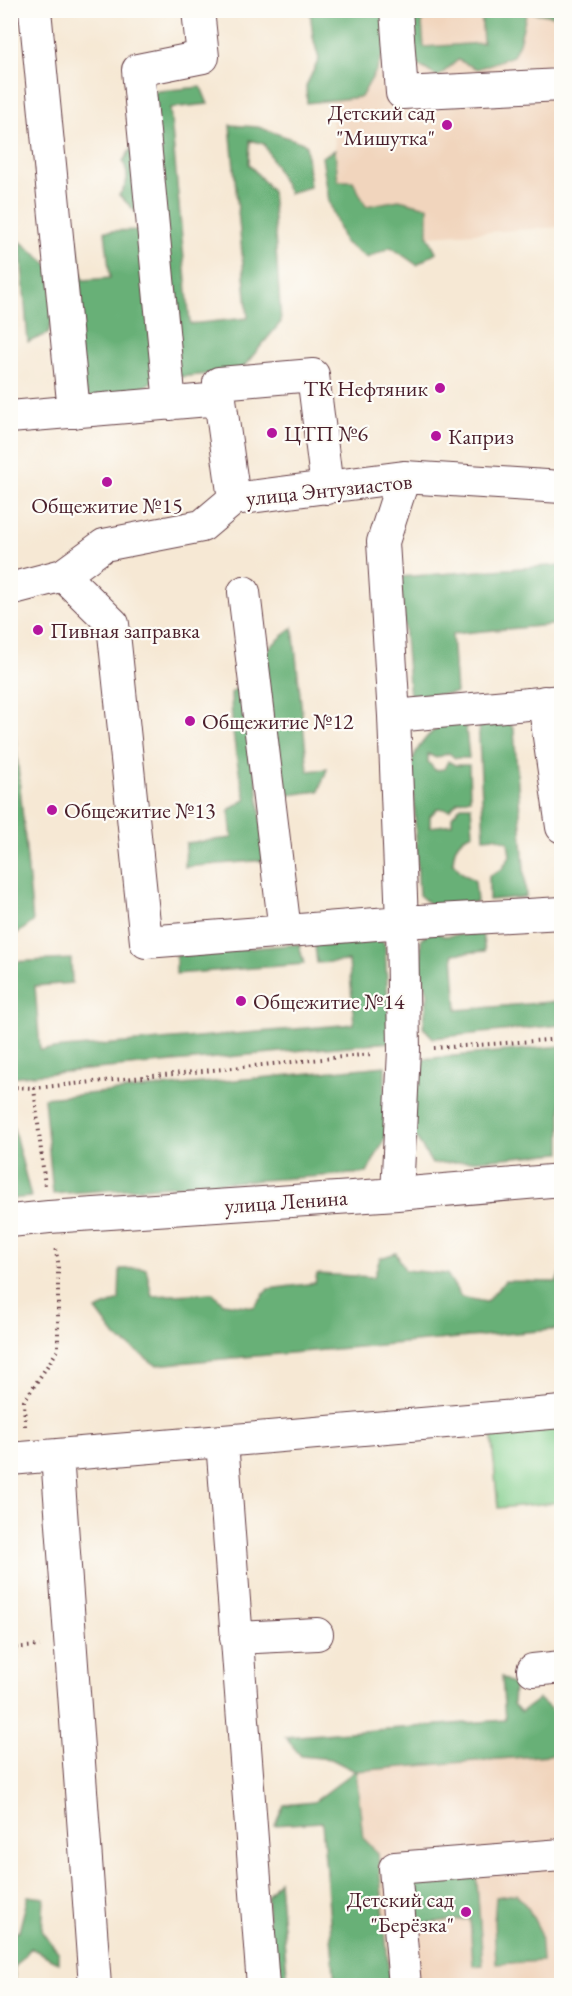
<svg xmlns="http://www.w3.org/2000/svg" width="572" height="1996" font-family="'EB Garamond',serif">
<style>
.built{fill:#f1d5bd}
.green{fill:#81cd8b;stroke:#66765b;stroke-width:1.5}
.forest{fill:#68b077;stroke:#596851;stroke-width:1.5}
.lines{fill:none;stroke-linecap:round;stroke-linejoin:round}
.minor-casing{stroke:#643d44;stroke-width:34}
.path{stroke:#643d44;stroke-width:4;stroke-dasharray:1.5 4.5;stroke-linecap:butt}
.minor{stroke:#fff;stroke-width:32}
.poi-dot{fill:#b5179e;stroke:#fdfcf7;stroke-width:2}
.labels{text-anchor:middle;stroke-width:4.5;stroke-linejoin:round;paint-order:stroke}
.poi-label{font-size:22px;fill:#4a1f2b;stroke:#fdfcf7;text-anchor:start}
.street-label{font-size:22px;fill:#4a1f2b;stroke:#fdfcf7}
</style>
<rect width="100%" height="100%" fill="#fdfcf7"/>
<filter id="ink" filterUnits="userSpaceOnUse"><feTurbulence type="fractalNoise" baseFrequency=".0167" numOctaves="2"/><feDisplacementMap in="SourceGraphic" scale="12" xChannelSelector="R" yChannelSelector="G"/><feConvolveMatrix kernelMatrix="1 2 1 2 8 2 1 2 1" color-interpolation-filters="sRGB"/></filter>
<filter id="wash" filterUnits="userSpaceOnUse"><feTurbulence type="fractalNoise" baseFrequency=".008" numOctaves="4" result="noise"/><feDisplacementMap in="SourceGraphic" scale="24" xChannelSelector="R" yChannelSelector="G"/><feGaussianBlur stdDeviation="1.35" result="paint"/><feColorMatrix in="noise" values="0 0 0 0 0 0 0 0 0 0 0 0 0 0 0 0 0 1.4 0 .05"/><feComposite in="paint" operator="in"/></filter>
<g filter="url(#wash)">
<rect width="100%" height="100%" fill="#f6e8d4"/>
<!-- built -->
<path class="built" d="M322 11H561V227L344 242Z
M561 1754V1985H377L356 1771Z"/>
<!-- green -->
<path class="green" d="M561 1425V1502L498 1508 491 1431Z"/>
<!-- forest -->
<path class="forest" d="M516 10 554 11 555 16 527 12 519 43 513 56 477 69 458 60 438 77 413 62 404 30 421 11 424 47 483 43 481 11H499L502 13Z
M310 11H387L388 42 376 71 361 97 307 103 306 86 319 59 313 37Z
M201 87 208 104 170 108 190 324 248 318 230 125 258 127 306 144 310 187 289 193 264 144 250 140 249 164 272 191 281 322 240 371 179 377 148 92Z
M135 143 140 216 119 195C129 183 129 175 123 161Z
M335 150 338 181H353L366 206 399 200 428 207V236L436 252 417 265 391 247 367 258 344 242 329 201 322 157Z
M143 230 154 380 131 396 91 399 83 388 66 234 75 232 83 280 110 278 105 231Z
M20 241 51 267 53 315 48 334 28 342Z
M561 565V624L452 634 456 693 410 697 400 577Z
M293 627 308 771 327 769 319 791 281 796 262 654Z
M245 681 266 860 185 867 186 843 232 838 229 810 246 799C236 764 231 729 231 693Z
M10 704 12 705 33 922 18 933 11 934Z
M498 716 509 722 514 730 526 897 489 900V876L502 869 510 856 508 842 495 837 484 838 478 718Z
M451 719H465L469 758H455L449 753 436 758 428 754V762L435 770 444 769 448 761 455 765H469L470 798 457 802 450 810 438 808 430 816V827L452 824V816L461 806H471L473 833C457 839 454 847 453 863L462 873 475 881 477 902 432 906 419 895 412 761C420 741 432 730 451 719Z
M432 931 444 936 482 933 485 951 453 954 457 1010 561 1001V1025L433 1038 423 1027 428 994 421 971V939Z
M379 935 385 945 390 1042 11 1077 10 962 71 959 72 983 35 986 40 1050 354 1024 349 961 317 963 314 938Z
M299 944 304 964 176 974V955Z
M561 1046V1153L432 1164 414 1134 412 1060Z
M385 1066V1138L367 1173 53 1194 44 1098Z
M10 1118H11L31 1197 11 1199Z
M396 1253 405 1270 447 1274 461 1297 486 1302 505 1281 556 1282 561 1273V1329L156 1365 116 1337 96 1310 119 1300 120 1269 146 1268 152 1296 213 1293 223 1303 254 1307 268 1289 315 1283 317 1274 374 1277 380 1258Z
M502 1677 514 1686 513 1704 521 1712 539 1699 554 1712 561 1704V1754L356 1771 363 1838 378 1853 390 1985H335L322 1822 275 1825 284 1805 314 1802 355 1771 331 1759 301 1756 285 1737 505 1720Z
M476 1869 483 1965 473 1966 470 1919 422 1923 404 1881Z
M279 1881 288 1985H271L267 1896Z
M516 1894 528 1908 540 1931 542 1961 496 1964 494 1922 496 1897Z
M28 1896 44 1898 42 1932 59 1953V1963L31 1948 14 1968 15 1985H11V1935L19 1931Z"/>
</g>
<g filter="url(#ink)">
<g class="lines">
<!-- minor casing -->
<g class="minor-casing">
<path id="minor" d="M35 10 74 412
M396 10 402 93 562 85
M220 399 234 499
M170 404 138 70 203 57 198 10
M10 417 220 399 219 383 313 375 327 488
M63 575 113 624 146 942 402 922 562 913
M10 589 63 575 104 545 202 526 234 499 404 477 562 487
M244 592 285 931
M544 702 562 827
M394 716 562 701
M397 1194 404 1050 402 922 394 716 383 542 404 477
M10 1221 49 1217 397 1194 562 1180
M222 1441 263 1986
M57 1455 95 1986
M10 1459 562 1412
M236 1638 317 1634
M533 1670 562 1667
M405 1986 395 1868 562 1855"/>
</g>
<!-- path -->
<path class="path" d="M434 1048 562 1039
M10 1087 34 1088 372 1054
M34 1088 45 1186
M25 1426 24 1401 58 1350V1262L55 1247
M10 1648 40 1646"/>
<!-- minor -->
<use href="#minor" class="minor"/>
</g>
</g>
<!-- markers -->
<g class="poi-dot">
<circle cx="447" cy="125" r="6"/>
<circle cx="440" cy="388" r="6"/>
<circle cx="272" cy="433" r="6"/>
<circle cx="436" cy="436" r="6"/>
<circle cx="107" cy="482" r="6"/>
<circle cx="38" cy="630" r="6"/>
<circle cx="190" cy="721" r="6"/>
<circle cx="52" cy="810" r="6"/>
<circle cx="241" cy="1001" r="6"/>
<circle cx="466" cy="1912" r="6"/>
</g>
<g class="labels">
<!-- poi labels -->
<g class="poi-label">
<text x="435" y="120" text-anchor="end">Детский сад<tspan x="435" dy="25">"Мишутка"</tspan></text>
<text x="428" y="396" text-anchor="end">ТК Нефтяник</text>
<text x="284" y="441">ЦТП №6</text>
<text x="448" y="444">Каприз</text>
<text x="107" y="513" text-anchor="middle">Общежитие №15</text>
<text x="50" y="638">Пивная заправка</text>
<text x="202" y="729">Общежитие №12</text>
<text x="64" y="818">Общежитие №13</text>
<text x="253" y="1009">Общежитие №14</text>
<text x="454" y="1907" text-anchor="end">Детский сад<tspan x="454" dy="25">"Берёзка"</tspan></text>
</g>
<!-- street labels -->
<g class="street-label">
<text transform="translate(329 489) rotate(-6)" y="8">улица Энтузиастов</text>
<text transform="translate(286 1201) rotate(-4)" y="8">улица Ленина</text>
</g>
</g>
<!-- margin -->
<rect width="572" height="1996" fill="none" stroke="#fdfcf7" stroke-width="36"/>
</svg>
